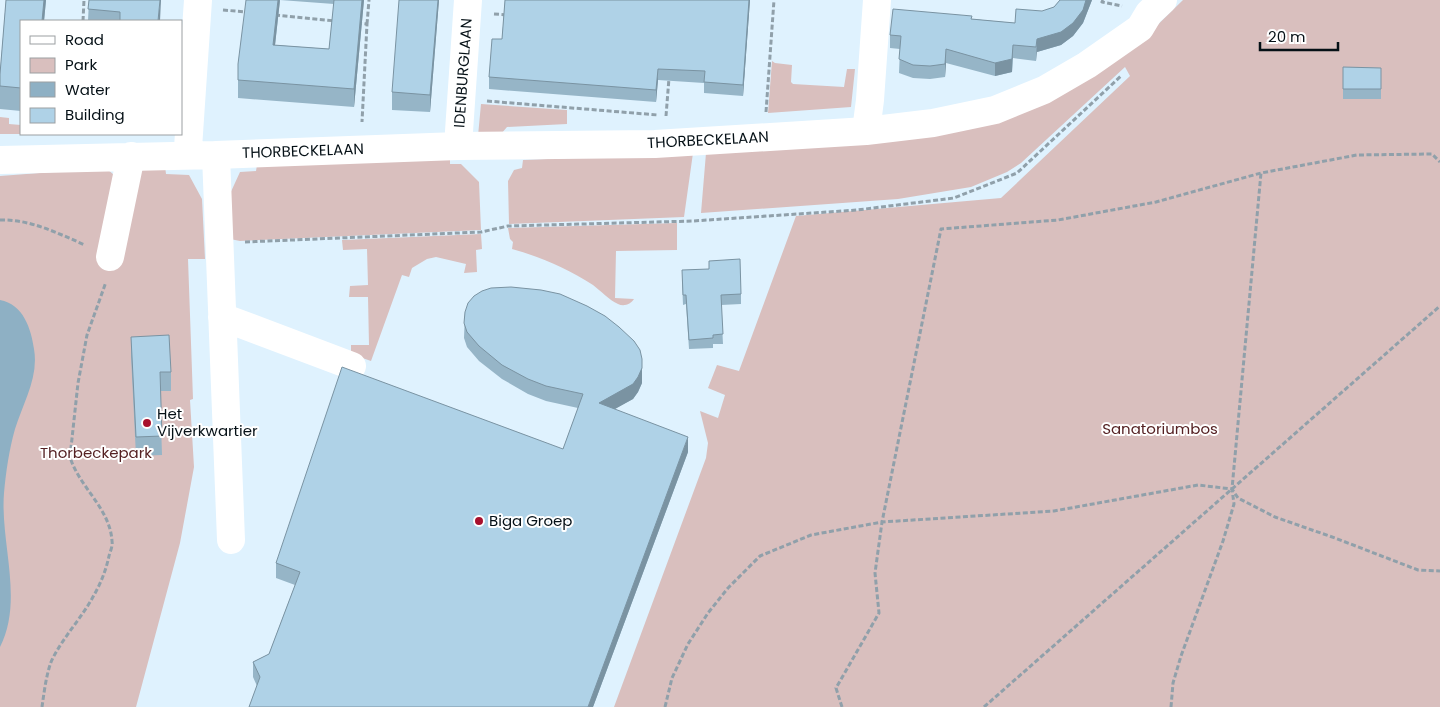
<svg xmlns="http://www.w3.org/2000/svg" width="1440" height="707" font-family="Poppins,sans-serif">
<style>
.green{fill:#d9bfbe}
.water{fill:#8eb0c4}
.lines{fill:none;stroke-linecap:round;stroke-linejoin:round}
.path{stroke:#90a0aa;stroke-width:3;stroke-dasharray:5 2.5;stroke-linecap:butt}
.minor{stroke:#fff;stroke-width:28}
.wall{fill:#96b5c7;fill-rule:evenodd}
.shaded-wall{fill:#7a93a2}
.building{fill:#afd2e7;stroke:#7a93a2}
.poi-dot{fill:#a8102d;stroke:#fff;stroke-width:2}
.labels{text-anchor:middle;stroke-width:4;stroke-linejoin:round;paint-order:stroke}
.street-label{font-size:15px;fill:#051016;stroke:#fff}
.poi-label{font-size:15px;fill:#051016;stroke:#fff;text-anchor:start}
.park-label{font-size:15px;fill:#552123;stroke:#fff}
</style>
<rect width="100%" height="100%" fill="#dff2fe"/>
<!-- green -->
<path class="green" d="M1183 0H1440V707H614L706 458 708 443 700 411 718 418 725 395 708 388 717 365 739 371 796 216 1001 198 1130 76 1125 67 1021 163 1007 172 971 187 898 199 701 213 706 153 929 136 1135 47Z
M772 61 775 63 792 65 791 82 793 84 844 87 847 69H855L851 107 768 113Z
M481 104 567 110V124L507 127 501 134 478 136Z
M0 117 9 118V124L21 125V134H23H0Z
M693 153 684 217 509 224 508 181 514 170 522 168 523 160Z
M450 157V164H461L479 182 481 230 240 241 230 239 229 196 240 172 256 171 257 165Z
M165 166 166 174 189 175 202 199 205 259H188L193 399 190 400 194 467 180 543 136 707H0V176L106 168 114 175 139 173 144 169Z
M677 223V250L616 251 615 298 634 299C631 304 624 307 618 304 609 300 601 291 593 285 568 269 541 257 512 249L513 242 510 239 508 228Z
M481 234 482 249 476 250 477 272 464 273 466 264 436 257 427 259 412 268 409 277 402 275 371 361 351 354V345H369L368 297H349L350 286 368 285 367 249 343 250 342 240Z"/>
<!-- water -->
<path class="water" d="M0 300C23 304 31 328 34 349 39 377 23 403 15 429 9 450 6 472 4 493 0 543 24 600 0 647Z"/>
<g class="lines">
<!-- path -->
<path class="path" d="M1103 0 1102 2 1122 6
M223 10 247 12
M494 14 508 15
M275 15 336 21
M83 21 84 0
M357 23 367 24 362 122
M367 24 369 0
M487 101 658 115
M766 112 774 0
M666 116 669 78
M0 220C30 219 57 233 85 245
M245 242 481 232 508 226 693 221 857 210 954 198 1017 173 1121 76
M42 707C44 693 46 676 51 662 62 638 82 618 94 595 101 583 106 570 109 556 110 552 113 546 112 541 110 508 79 487 70 457L78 383 87 335 106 282
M665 707 672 678 688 644 708 613 728 588 760 556 811 535 882 522 1054 511 1198 485 1232 489 1238 498 1275 517 1335 538 1418 570 1440 571
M842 707 836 688 879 613 875 573 882 522 941 229 1058 220 1156 202 1261 173 1357 155 1432 154 1440 162
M984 707 1440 306
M1171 707 1173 683 1181 656 1223 541 1234 504 1232 489 1261 173"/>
<!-- minor -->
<path class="minor" d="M866 131 870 100 877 0
M458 146 468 0
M191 155 188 148 198 0
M216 155 231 540
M0 160 216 155 458 146 655 144 866 131 933 123 995 110 1044 90 1087 65 1140 28 1149 13 1163 0
M110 257 131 156
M222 317 352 366"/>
</g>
<!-- wall -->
<path class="wall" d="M6 0H46L44 21H21V111L0 109V74Z
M89 0 160 21H88Z
M280 0H364L354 107 238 98V64ZM280 0 334 4 329 49 275 45Z
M439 0 430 112 392 110V92Z
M505 0H750L743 96 704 93V83L658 80 656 102 489 89V77L502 39Z
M1060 0H1092L1083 23 1073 36 1061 45 1037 52 1036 61 1013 58 1012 72 995 76 946 63 945 77 930 79 913 78 899 73 900 49 890 48V35L972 19 1015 23 1054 7Z
M1343 67 1381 68V99H1343Z
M709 261 741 294V304L721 305 723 344H713V348L689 349 686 304 683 305 682 280 709 269Z
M465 312 642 383 638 392 633 399 614 409 688 452 593 707H249L257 686 253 677V662L269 654 295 585 276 578V563L563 449 578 408 546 401 528 394 502 379 479 361 467 347 464 338Z
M131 337 171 372V391H160L162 455 136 456 131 356Z"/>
<!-- shaded-wall -->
<path class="shaded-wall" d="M44 0H46L44 21H42Z
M160 0H161L160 21H158Z
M278 0H280L273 63V45Z
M362 0H364L354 107V89Z
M438 0H439L430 112V95Z
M749 0H750L743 96V85Z
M1086 0H1092L1083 23 1073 36 1061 45 1037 52 1036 61 1037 39Z
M1013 45 1012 72 995 76V63Z
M946 49V63L945 77V64Z
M658 69V80L656 102V90Z
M642 359V383L638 392 633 399 599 418V403Z
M688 437V452L593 707H588Z"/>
<!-- building -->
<path class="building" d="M6 0H44L42 21H21V88L0 86V74Z
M89 0H160L158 21H120V12L88 9Z
M246 0H278L273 45 329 49 334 0H362L354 89 238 80V64Z
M399 0H438L430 95 392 92Z
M505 0H749L743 85 704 82 705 71 658 69 656 90 489 77 492 39H502Z
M1060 0H1086L1083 10 1073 23 1061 32 1037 39 1036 47 1013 45 1012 59 995 63 946 49 945 64 930 66 913 65 899 59 901 36 890 35 893 9 972 16 971 19 1015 23 1016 9 1042 11 1054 7Z
M1343 67 1381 68V89H1343Z
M740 259 741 294 721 295 723 334 713 335V338L689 340 686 295H683L682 270 709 269V261Z
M511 287 541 290 560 294 587 306 605 316 619 327 634 341 640 350 642 359V368L638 377 633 384 599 403 688 437 588 707H249L260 677 253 662 269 654 300 572 276 563 342 367 563 449 583 394 546 386 528 379 502 365 479 346 467 332 464 323 465 312 468 303 474 296 482 291 491 288Z
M169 335 171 372H160L162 436 136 437 131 337Z"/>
<!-- markers -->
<g class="poi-dot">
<circle cx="147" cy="423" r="5"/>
<circle cx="479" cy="521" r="5"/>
</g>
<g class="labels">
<!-- street labels -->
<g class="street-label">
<text transform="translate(463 73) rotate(-86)" y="5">IDENBURGLAAN</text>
<text transform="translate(708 140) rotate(-3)" y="5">THORBECKELAAN</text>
<text transform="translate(303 151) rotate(-2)" y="5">THORBECKELAAN</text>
</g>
<!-- poi labels -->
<g class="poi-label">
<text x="157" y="419">Het<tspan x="157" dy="17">Vijverkwartier</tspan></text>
<text x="489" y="526">Biga Groep</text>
</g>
<!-- park labels -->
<g class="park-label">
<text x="1160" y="434">Sanatoriumbos</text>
<text x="96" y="458">Thorbeckepark</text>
</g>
</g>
<!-- legend -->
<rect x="20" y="20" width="162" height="115" fill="#ffffff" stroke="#9b9fa2"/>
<rect x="30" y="36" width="25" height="8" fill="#ffffff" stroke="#9b9fa2"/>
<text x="65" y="45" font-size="15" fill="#051016">Road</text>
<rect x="30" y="58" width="25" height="15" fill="#d9bfbe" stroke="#9b9fa2"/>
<text x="65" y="70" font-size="15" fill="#051016">Park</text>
<rect x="30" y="82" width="25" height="15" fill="#8eb0c4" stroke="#9b9fa2"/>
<text x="65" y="95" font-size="15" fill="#051016">Water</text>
<rect x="30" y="108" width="25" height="15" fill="#afd2e7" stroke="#9b9fa2"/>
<text x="65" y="120" font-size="15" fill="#051016">Building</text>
<!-- scale -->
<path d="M1260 42v8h78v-8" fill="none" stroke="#051016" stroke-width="2.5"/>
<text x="1268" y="42" font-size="15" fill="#051016" stroke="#ffffff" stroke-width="4" paint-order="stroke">20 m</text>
</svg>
